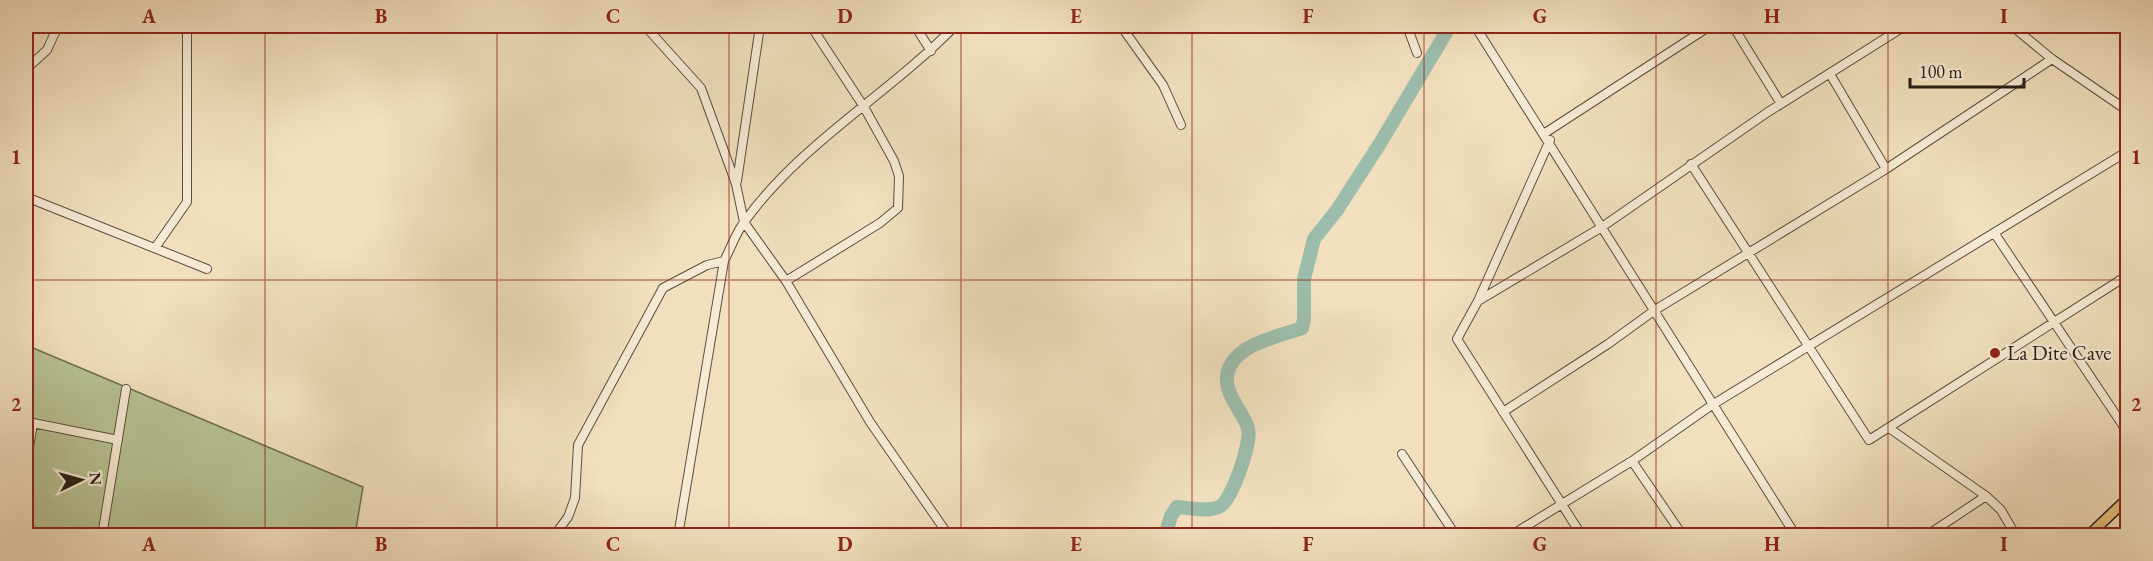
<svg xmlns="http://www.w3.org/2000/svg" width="2153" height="561" font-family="'EB Garamond',serif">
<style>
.green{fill:#b7c293;stroke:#707054;stroke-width:1.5}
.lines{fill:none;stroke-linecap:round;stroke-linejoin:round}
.river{stroke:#9cbdab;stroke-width:14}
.minor-casing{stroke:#5a4e40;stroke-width:10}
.major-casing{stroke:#281d16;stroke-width:12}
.minor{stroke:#f6ead4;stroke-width:8}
.major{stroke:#e8c07e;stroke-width:9}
.grid{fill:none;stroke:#8f2418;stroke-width:1.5;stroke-opacity:0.55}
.poi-dot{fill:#8f2418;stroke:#f6ead4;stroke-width:2}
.labels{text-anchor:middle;stroke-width:4.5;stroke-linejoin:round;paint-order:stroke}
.poi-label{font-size:21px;fill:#281d16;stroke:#f6ead4;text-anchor:start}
.neatline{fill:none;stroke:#8f2418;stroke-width:2}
.grid-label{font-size:20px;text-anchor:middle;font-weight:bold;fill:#8f2418}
</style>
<rect width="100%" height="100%" fill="#f1dfbd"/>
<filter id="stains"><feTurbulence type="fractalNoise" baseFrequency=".00333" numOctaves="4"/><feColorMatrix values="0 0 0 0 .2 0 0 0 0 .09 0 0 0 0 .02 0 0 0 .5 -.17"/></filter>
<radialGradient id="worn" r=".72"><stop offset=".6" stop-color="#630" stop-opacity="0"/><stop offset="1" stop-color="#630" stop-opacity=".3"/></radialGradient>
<!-- green -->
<path class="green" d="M26 345 363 487 355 535H26Z"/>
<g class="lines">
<!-- river -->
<path class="river" d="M1165 536 1171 516 1177 507C1189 508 1208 512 1219 507 1232 501 1252 442 1248 428 1243 410 1218 390 1230 366 1243 342 1278 337 1302 328L1304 319V279L1314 239 1337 210 1379 145 1450 26"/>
<!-- minor casing -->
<g class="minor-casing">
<path id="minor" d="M645 26 701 88 736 184 744 222 786 281 870 422 949 536
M915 26 931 51
M1121 26 1163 85 1181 125
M1407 26 1417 53
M1475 26 1796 536
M1733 26 1781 104
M2012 26 2052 59 2128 111
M653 32 664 26
M26 69 47 50 58 26
M1830 74 1886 169
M1545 133 1710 26
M1550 140 1478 301 1457 339 1582 536
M1691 164 1869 440 2128 275
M737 181 760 26
M26 197 207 269
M1995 234 2128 433
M155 248 187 202V26
M786 281 880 223 898 208 899 176 894 161 864 107 811 26
M1478 301 1602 227 1768 112 1905 26
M1503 412 1608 344 1655 310 1886 169 2052 59
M1889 428 1986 496 2001 510 2016 536
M1402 454 1456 536
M1632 461 1683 536
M26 465 33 423 118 440
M102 536 126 389
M554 536 568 517 575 498 578 445 663 288 707 265 724 261
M678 536 724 261C731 248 736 232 745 221 801 143 889 94 955 26
M1510 536 1632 461 1712 405 2128 151
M1926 536 1986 496"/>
</g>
<!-- major casing -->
<g class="major-casing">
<path id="major" d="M2088 536 2128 498"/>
</g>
<!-- minor -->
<use href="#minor" class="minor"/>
<!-- major -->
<use href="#major" class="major"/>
</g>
<!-- grid -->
<path class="grid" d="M265 26V536M497 26V536M729 26V536M961 26V536M1192 26V536M1424 26V536M1656 26V536M1888 26V536M26 280H2128"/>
<!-- markers -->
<circle class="poi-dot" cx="1995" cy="353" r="6"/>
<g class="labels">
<!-- poi labels -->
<g class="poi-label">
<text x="2007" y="360">La Dite Cave</text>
</g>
</g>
<!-- margin -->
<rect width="2153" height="561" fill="none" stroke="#f1dfbd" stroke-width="66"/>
<!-- north arrow -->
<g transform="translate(81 480) rotate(85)" stroke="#f6ead4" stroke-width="4.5" paint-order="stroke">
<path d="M0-4.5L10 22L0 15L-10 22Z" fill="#281d16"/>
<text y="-9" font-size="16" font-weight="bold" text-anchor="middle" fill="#281d16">N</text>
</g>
<!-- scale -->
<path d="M1910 78v9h114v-9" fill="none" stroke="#281d16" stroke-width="3"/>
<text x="1919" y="78" font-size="18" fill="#281d16" stroke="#f6ead4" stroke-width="4.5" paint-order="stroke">100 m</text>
<rect x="33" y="33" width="2087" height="495" class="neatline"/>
<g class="grid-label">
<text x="149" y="23">A</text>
<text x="381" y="23">B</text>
<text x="613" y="23">C</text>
<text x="845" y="23">D</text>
<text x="1076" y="23">E</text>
<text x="1308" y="23">F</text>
<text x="1540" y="23">G</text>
<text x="1772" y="23">H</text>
<text x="2004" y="23">I</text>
<text x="16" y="164">1</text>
<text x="2136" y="164">1</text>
<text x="16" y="411">2</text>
<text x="2136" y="411">2</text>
<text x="149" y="551">A</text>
<text x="381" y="551">B</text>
<text x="613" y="551">C</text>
<text x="845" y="551">D</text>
<text x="1076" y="551">E</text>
<text x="1308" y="551">F</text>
<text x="1540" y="551">G</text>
<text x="1772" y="551">H</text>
<text x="2004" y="551">I</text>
</g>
<rect width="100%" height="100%" filter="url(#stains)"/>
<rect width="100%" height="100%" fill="url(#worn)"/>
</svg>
